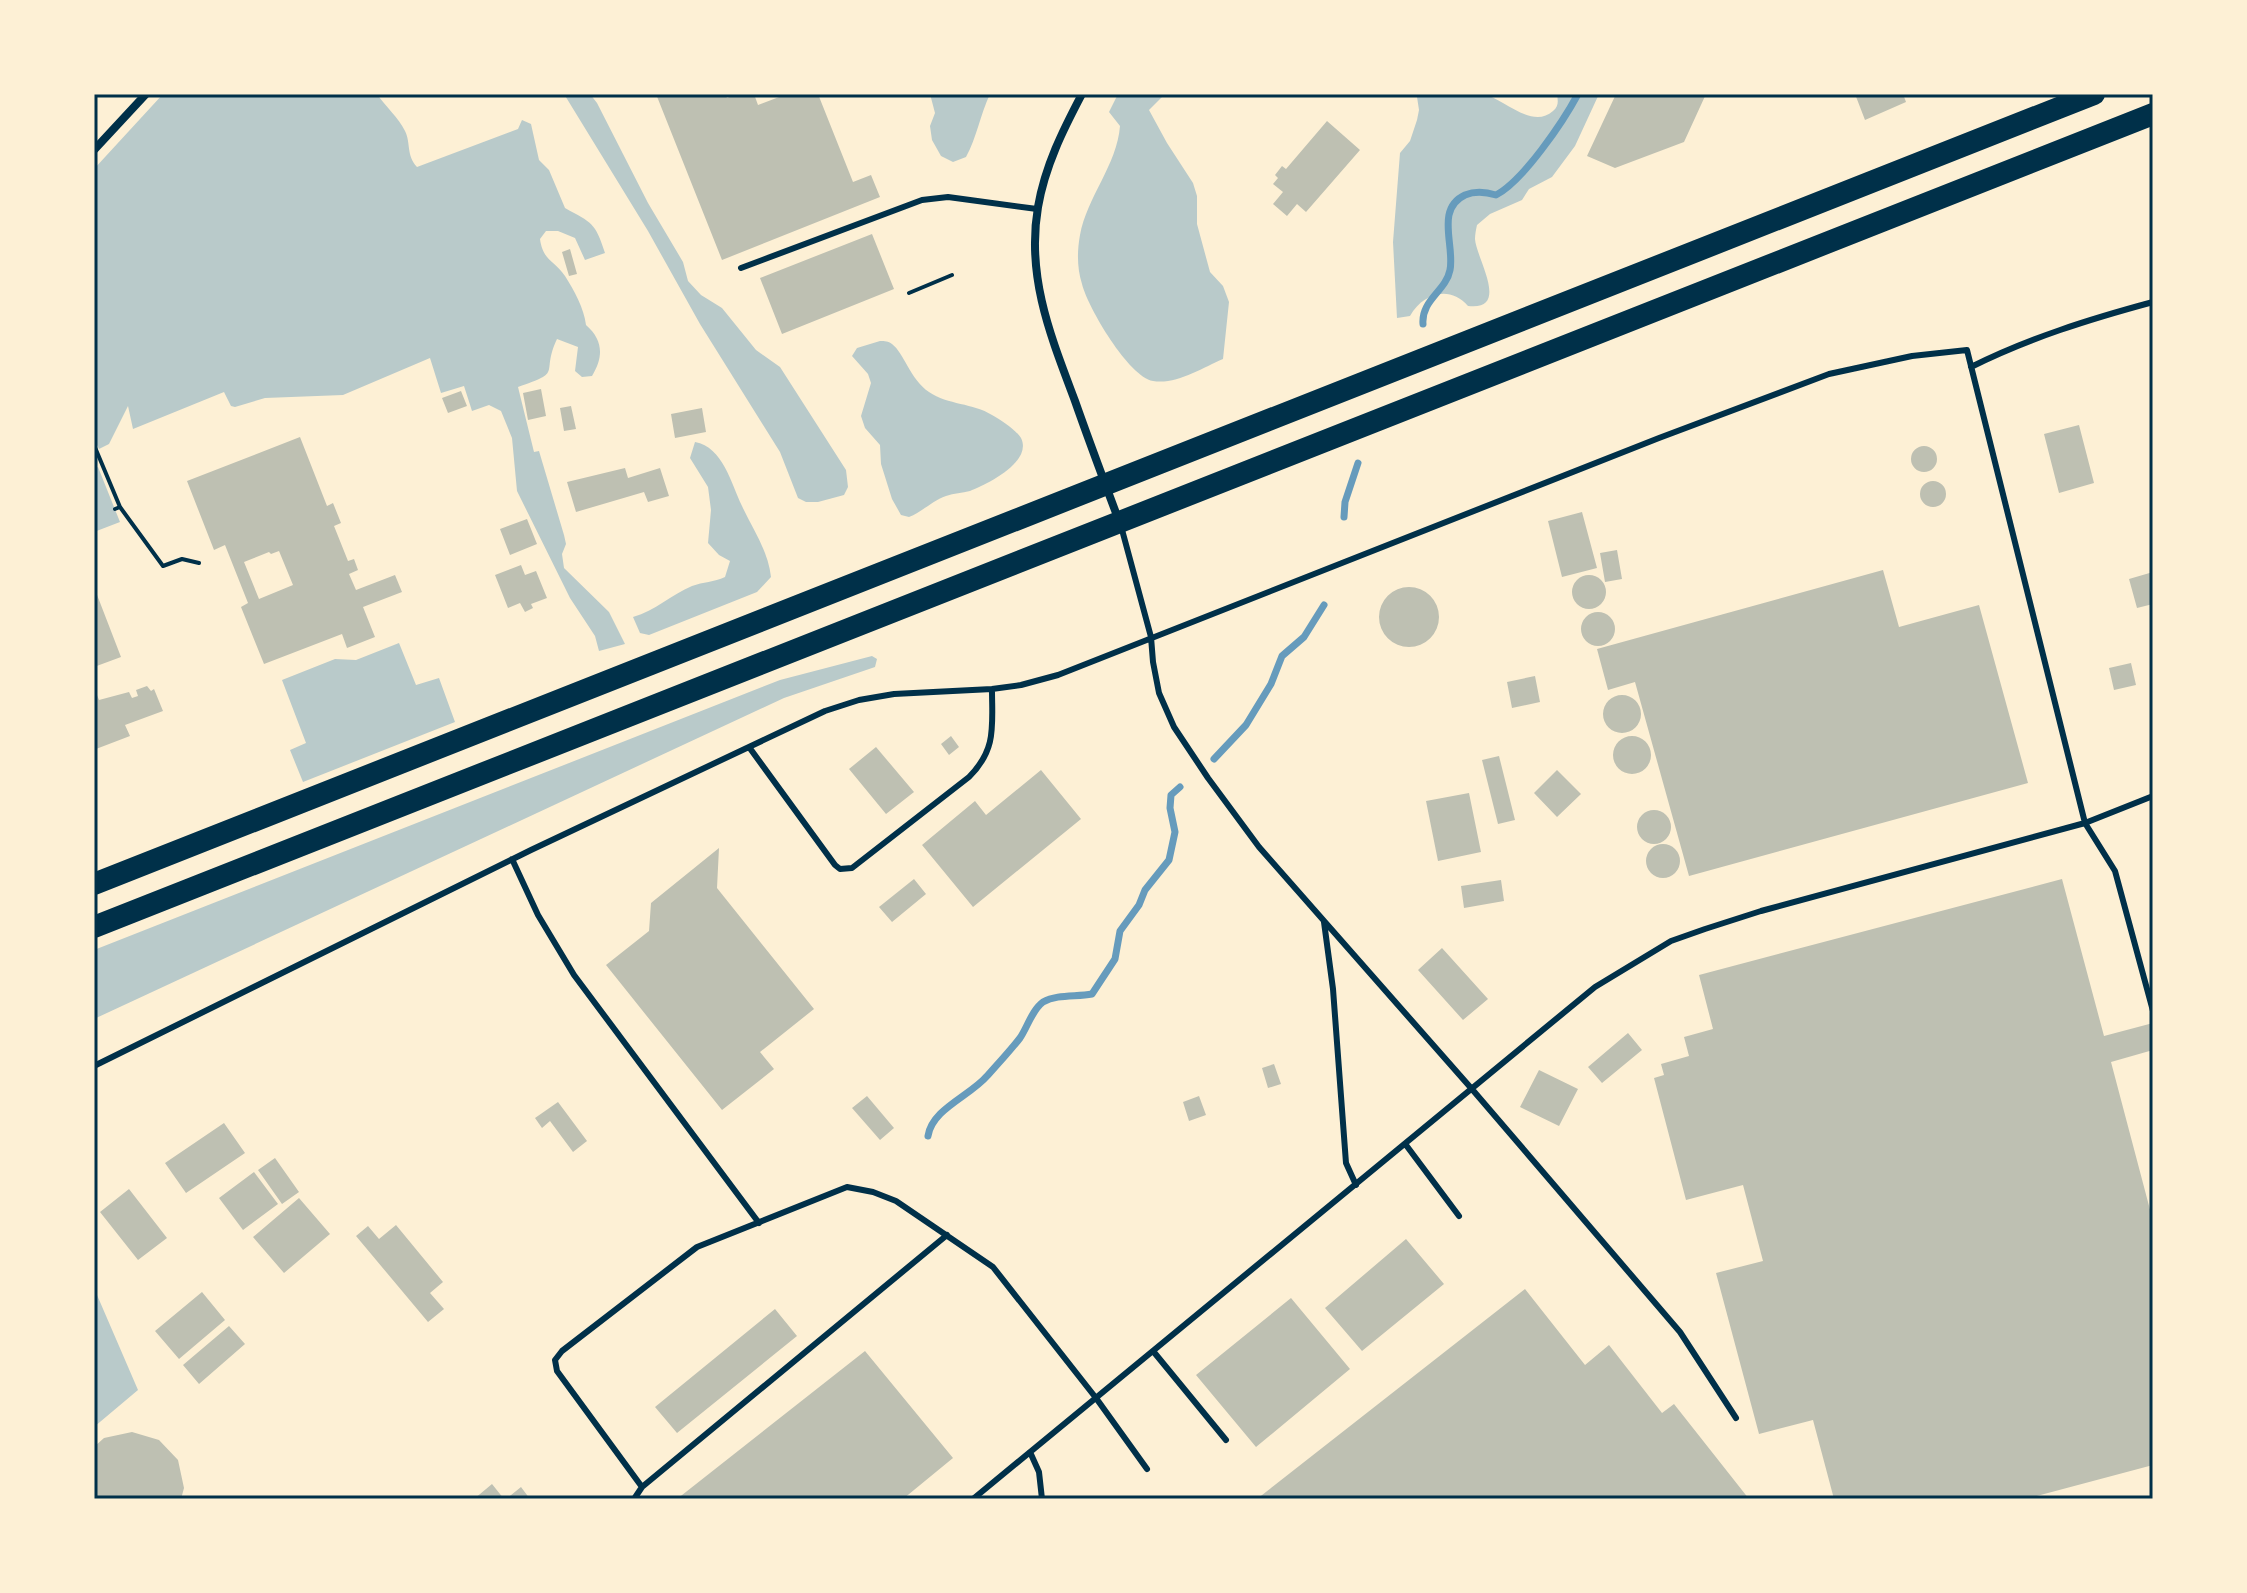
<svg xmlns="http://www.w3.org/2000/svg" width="2247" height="1593" font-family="'Source Serif 4',serif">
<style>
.green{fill:#b9caca}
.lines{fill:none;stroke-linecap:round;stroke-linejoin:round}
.stream{stroke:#669bbc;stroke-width:7}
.building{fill:#bec0b2;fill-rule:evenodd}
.path{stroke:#003049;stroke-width:4}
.service{stroke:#003049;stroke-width:6}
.minor{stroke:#003049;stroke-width:8}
.trunk{stroke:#003049;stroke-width:22}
.neatline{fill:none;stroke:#003049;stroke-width:3}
</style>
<rect width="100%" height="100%" fill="#fdf0d5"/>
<!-- green -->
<path class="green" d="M163 94H377C385 106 399 118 405 131 411 143 406 155 417 167L518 129 522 120 531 124 539 160 549 170 565 208C592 223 595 222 605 253L585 260 575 238 558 231H546L540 239C543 261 554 260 565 276 574 290 584 308 586 325 603 340 604 356 592 376L582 377 575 371 578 347 557 339C540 375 565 371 518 387L534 452 539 451 564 535 566 544 562 554 564 568 609 612 625 644 599 651 595 636 570 598 517 491 512 438 501 411 489 405 472 411 464 386 441 393 430 358 343 395 265 398 235 407 231 406 224 392 133 429 128 406 109 444 99 449 94 439V169Z
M564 94H590L597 103 648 203 683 262 688 281 701 295 722 308 756 350 780 367 846 470 848 487 844 495 818 502H806L798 498 780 452 700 324 648 231Z
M930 94H990C980 115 977 137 966 157L953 162 941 156 932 140 930 126 935 113Z
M1118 94H1165L1149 110 1167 143 1193 183 1197 196V224L1210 272 1223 286 1229 302 1223 359C1202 368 1176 385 1153 381 1129 377 1088 308 1082 284 1077 268 1077 252 1080 235 1087 197 1117 165 1120 126L1109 112Z
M1413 94C1433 94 1464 90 1483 94 1503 98 1532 130 1553 111 1559 106 1558 101 1557 94H1599L1575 146 1552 177 1529 189 1522 200 1490 214 1477 225C1476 230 1475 234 1475 239 1476 258 1511 311 1468 306 1450 285 1423 293 1410 316L1397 318 1393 242 1400 153 1410 141 1417 120 1419 110 1417 97Z
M880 341C885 341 888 341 892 344 904 353 910 379 929 392 948 405 973 403 992 415 1001 420 1016 430 1021 438 1033 462 986 485 970 491 962 493 954 493 946 496 932 501 922 512 909 517L901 515 892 499 881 464 880 445 865 428 861 416 871 383 868 374 852 356 857 348Z
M695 442C723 447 731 483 742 506 753 530 768 550 771 577L757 592 649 635 640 633 633 617C655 611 672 594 692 586 703 582 714 582 725 577L730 561 719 555 708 543 711 510 708 487 690 458Z
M98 467 120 522 94 532V469Z
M399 643 416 685 439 678 455 722 303 782 290 750 306 743 282 680 335 659 356 660Z
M872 656 877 659 875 667 784 698 94 1019V950L780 680Z
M94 1288 138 1390 94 1427Z"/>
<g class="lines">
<!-- stream -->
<path class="stream" d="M1423 324C1421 300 1446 291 1450 270 1455 246 1435 209 1465 195 1475 191 1486 192 1496 195 1523 181 1563 122 1578 94
M1344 517 1345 502 1358 463
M1214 759 1246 725 1271 684 1282 656 1304 637 1324 605
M928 1136C932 1109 970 1096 987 1076 998 1064 1010 1051 1020 1038 1027 1028 1032 1010 1043 1002 1057 994 1076 997 1092 994L1115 959 1120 931 1139 905 1145 890 1169 860 1175 832 1170 808 1171 795 1180 787"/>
</g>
<!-- building -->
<path class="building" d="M656 94H725L727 98 738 94H754L758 105 787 94H818L853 182 871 175 880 197 722 260Z
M1616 94H1706L1684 142 1615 168 1587 156Z
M1855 94H1903L1906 102 1865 120Z
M1327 121 1360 150 1306 212 1297 204 1287 216 1273 204 1283 192 1273 184 1278 178 1275 175 1282 166 1286 169Z
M872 234 894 289 782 334 760 278Z
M570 249 577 274 569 276 562 252Z
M541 389 546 416 528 420 523 393Z
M461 391 467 406 448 413 442 398Z
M571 406 576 429 564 431 560 408Z
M702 408 706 432 675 438 671 414Z
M2079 425 2094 483 2059 493 2044 434Z
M300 437 327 506 333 503 341 523 334 526 348 561 354 559 358 570 349 574 356 590 395 575 402 592 363 607 375 637 347 648 342 634 264 664 241 607 248 603 225 545 214 550 187 481ZM279 551 293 585 259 599 244 562 269 552 271 554Z
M1911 459a13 13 0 1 1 26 0a13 13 0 1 1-26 0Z
M625 468 628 478 660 468 669 496 648 502 644 492 576 512 567 482Z
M1920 494a13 13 0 1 1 26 0a13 13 0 1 1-26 0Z
M1582 512 1597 568 1562 577 1548 521Z
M527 519 537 544 510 555 500 529Z
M1617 550 1622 579 1605 582 1600 553Z
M521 565 525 575 536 571 547 598 531 604 533 608 525 612 520 603 508 608 495 575Z
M1883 570 1899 627 1979 605 2028 783 1689 876 1635 682 1608 690 1597 649Z
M2153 572V604L2137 608 2129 579Z
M1572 592a17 17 0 1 1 34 0a17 17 0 1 1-34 0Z
M1379 617a30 30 0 1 1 60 0a30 30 0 1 1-60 0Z
M94 587 121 657 94 667Z
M1581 629a17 17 0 1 1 34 0a17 17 0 1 1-34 0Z
M2131 663 2136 685 2114 690 2109 668Z
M1535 676 1540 702 1512 708 1507 682Z
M147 686 151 691 154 689 163 711 125 725 130 736 96 749 94 697 97 695 99 700 129 692 132 698 138 696 136 690Z
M1603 714a19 19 0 1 1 38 0a19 19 0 1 1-38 0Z
M1613 755a19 19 0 1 1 38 0a19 19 0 1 1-38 0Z
M951 736 959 747 949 755 941 744Z
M876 747 914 792 886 814 849 769Z
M1499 756 1515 820 1498 824 1482 760Z
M1041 770 1081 819 973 907 922 845 975 801 986 815Z
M1557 770 1581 794 1557 817 1534 793Z
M1469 793 1481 852 1438 861 1426 801Z
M1637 827a17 17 0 1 1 34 0a17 17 0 1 1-34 0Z
M1646 861a17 17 0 1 1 34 0a17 17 0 1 1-34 0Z
M719 848 717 888 814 1009 760 1052 774 1069 722 1110 606 965 649 931 651 903Z
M914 879 926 894 892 922 879 907Z
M2062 879 2104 1036 2153 1023V1050L2111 1062 2153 1221V1465L2025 1499H1834L1813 1420 1759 1434 1716 1273 1763 1261 1743 1185 1686 1200 1654 1078 1664 1075 1661 1064 1689 1056 1684 1037 1713 1029 1699 975Z
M1501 880 1504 901 1464 908 1461 886Z
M1442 948 1488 999 1463 1020 1418 970Z
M1628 1033 1642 1050 1602 1083 1588 1067Z
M1274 1064 1281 1084 1268 1088 1262 1068Z
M1539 1070 1578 1089 1559 1126 1520 1107Z
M867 1096 894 1128 880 1140 852 1108Z
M1199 1096 1206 1115 1189 1121 1183 1102Z
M558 1102 587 1141 573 1152 550 1121 542 1128 535 1118Z
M224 1123 245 1153 186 1193 165 1163Z
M275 1158 299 1192 282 1204 258 1170Z
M254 1172 278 1204 243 1230 219 1198Z
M129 1189 167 1238 138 1260 100 1212Z
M299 1198 330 1234 284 1273 253 1237Z
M396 1225 443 1282 430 1293 444 1309 428 1322 356 1236 368 1226 379 1239Z
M1406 1239 1444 1284 1362 1351 1325 1308Z
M1525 1289 1585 1365 1609 1345 1662 1413 1674 1404 1749 1499H1257Z
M202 1292 225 1320 179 1359 155 1331Z
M1291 1298 1350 1369 1256 1447 1196 1375Z
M775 1309 797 1336 677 1433 655 1407Z
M229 1326 245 1344 199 1384 183 1365Z
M865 1351 953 1458 903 1499H677Z
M132 1432 159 1440 178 1460 184 1488 181 1499H94V1447L104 1438Z
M492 1484 504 1499H474Z
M521 1487 530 1499H506Z"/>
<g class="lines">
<!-- path -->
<path class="path" d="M909 293 952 275
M94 445 120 507
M115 509 120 507 163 566 182 559 199 563"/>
<!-- service -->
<path class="service" d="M741 268 922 200 948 197 1037 209
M1971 367C2029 338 2090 319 2153 302
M1121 526 1151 637 1153 662 1159 693 1174 727 1208 778 1259 847 1471 1088 1680 1332 1736 1418
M749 747 835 865 840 869 852 868 969 777C997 749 992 726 992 689
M2153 796 2085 823 2115 871 2153 1011
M512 859 538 915 574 975 759 1223
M1324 922 1333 989 1346 1163 1356 1185
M94 1066 531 850 825 711 859 700 894 694 992 689 1021 685 1058 675 1659 438 1829 374 1912 356 1967 350 2085 823 1761 911 1705 929 1671 941 1595 987 973 1499
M1406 1145 1459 1216
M1153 1351 1226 1440
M1030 1452 1039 1472 1042 1499
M642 1487 947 1235
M634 1499 642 1487 557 1371 555 1360 562 1351 697 1247 847 1187 873 1192 896 1201 993 1267 1096 1398 1147 1469"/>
<!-- minor -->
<path class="minor" d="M1082 94C1063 130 1045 166 1038 207 1026 277 1051 337 1075 401 1089 441 1104 481 1119 521
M94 150 146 94"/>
<!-- trunk -->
<path class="trunk" d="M94 884 2094 94
M94 927 2153 114"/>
</g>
<!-- border -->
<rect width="2247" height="1593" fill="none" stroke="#fdf0d5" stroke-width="192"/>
<rect x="96" y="96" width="2055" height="1401" class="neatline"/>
</svg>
